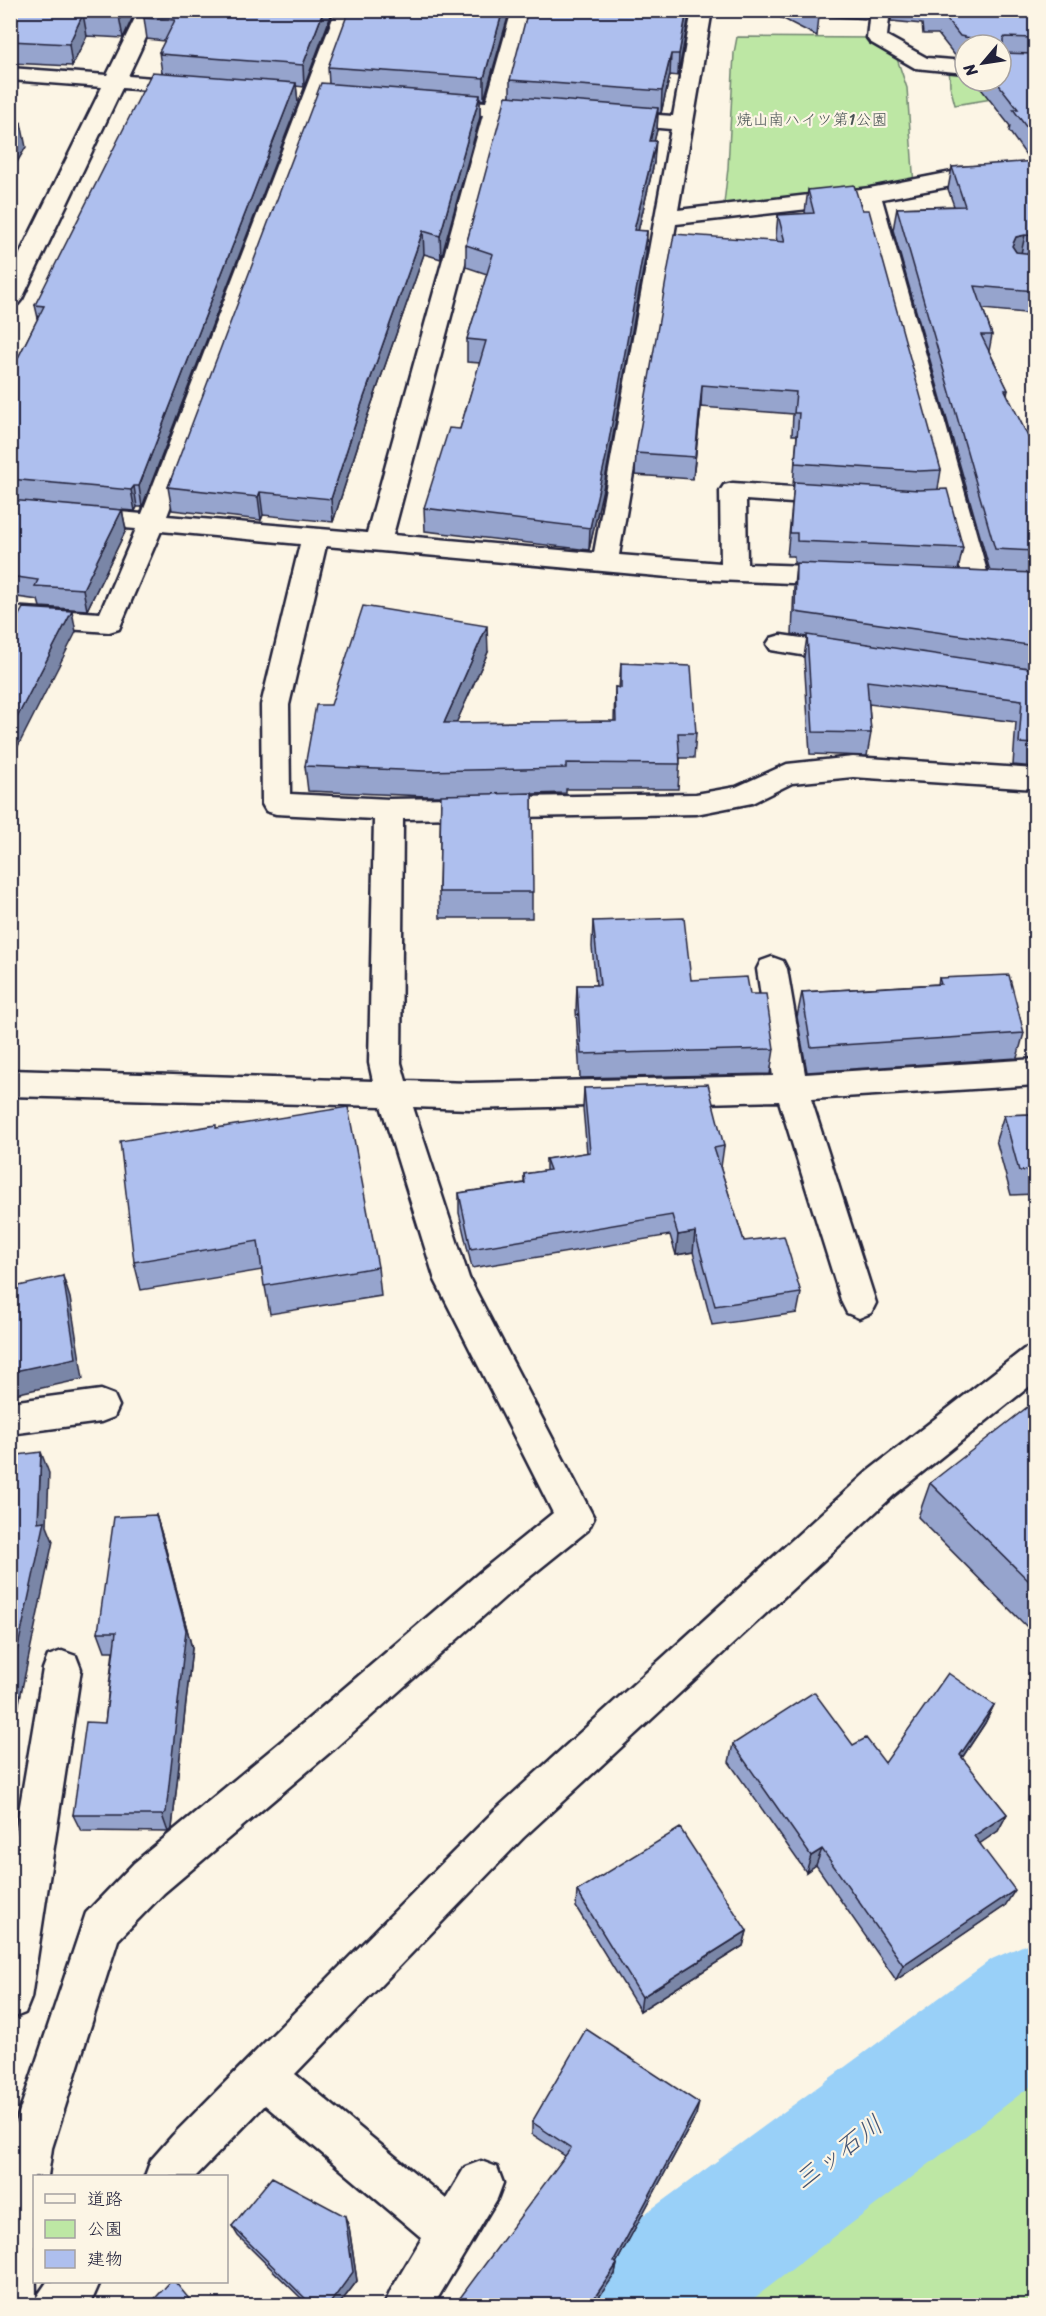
<svg xmlns="http://www.w3.org/2000/svg" width="1046" height="2316" font-family="Sriracha,'Klee One',sans-serif">
<style>
.green{fill:#bde7a4;stroke:#708470;stroke-width:1.5}
.lines{fill:none;stroke-linecap:round;stroke-linejoin:round}
.river{fill:#99d0f8;fill-rule:evenodd}
.minor-casing{stroke:#22223b;stroke-width:5}
.minor{fill:#fcf5e5;fill-rule:evenodd}
.wall{fill:#96a4cd;stroke:#22223b;stroke-width:1.5}
.shaded-wall{fill:#7a86a7;stroke:#22223b;stroke-width:1.5}
.building{fill:#aebfee;stroke:#22223b;stroke-width:1.5}
.labels{text-anchor:middle;stroke-width:4.5;stroke-linejoin:round;paint-order:stroke}
.far-park-label{font-size:16px;fill:#495355;stroke:#fcf5e5}
.near-water-label{font-size:26px;font-style:italic;fill:#465674;stroke:#fcf5e5}
</style>
<rect width="100%" height="100%" fill="#fcf5e5"/>
<filter id="ink" filterUnits="userSpaceOnUse"><feTurbulence type="fractalNoise" baseFrequency=".0167" numOctaves="2"/><feDisplacementMap in="SourceGraphic" scale="12" xChannelSelector="R" yChannelSelector="G"/><feConvolveMatrix kernelMatrix="1 2 1 2 8 2 1 2 1" color-interpolation-filters="sRGB"/></filter>
<g filter="url(#ink)">
<!-- green -->
<path class="green" d="M737 37 877 38 893 47 907 88 914 186 723 213 728 168 734 53Z
M949 66 965 67V81H1001L1035 92 955 105 950 86Z
M1035 2032V2305H685L702 2276 909 2129Z"/>
<g class="lines">
<!-- river -->
<path class="river" d="M1036 1940V2082L744 2306H576L601 2246 992 1959Z"/>
<!-- minor casing -->
<g class="minor-casing">
<path id="minor" d="M139 10H159L128 76 190 81 197 83 200 87 197 91 190 93 122 88 22 299 18 304 10 306V274L102 87 10 80V68L107 75Z
M336 10H356L167 516 367 533 483 115 436 111 429 109 425 105 429 101 436 99 486 102 512 10H532L507 104 553 109 557 113 553 117 546 119 504 116 393 535 594 553 671 129 612 124 604 123 601 118 604 113 612 112 673 116 692 10H712L678 210 870 188 957 171 1036 167V181L957 185 882 199 990 582 986 588 977 591 968 588 964 582 861 203 676 224 619 555 721 563 720 491 724 485 733 483 836 490 845 492 849 498 845 504 836 506 746 500 747 564 839 567 848 570 852 576 848 582 839 585 690 579 326 546 289 705 290 794 389 799 696 794 736 787 787 764 853 757 1036 769V789L853 777 792 783 752 803 696 814 403 819 401 1063 406 1081 470 1083 773 1076 757 969 761 961 772 957 783 961 787 969 805 1074 1036 1059V1085L811 1099 876 1303 871 1313 859 1318 847 1313 842 1303 779 1101 470 1109 413 1107 469 1278 594 1518 588 1530 506 1596 335 1748 164 1893 118 1940 52 2148 48 2176H34L36 2298 47 2282H100L93 2298 87 2306H10V2140L86 1913 134 1863 307 1720 480 1572 553 1513 435 1280 381 1106 10 1096V1070L373 1081 369 1063 374 819 276 814 266 811 262 804 261 705 300 544 161 531 119 629 109 632 10 625V607L100 613 136 529 10 518V502L142 514Z
M870 10H890L887 36 927 58 965 61V73L915 68 870 42 867 38Z
M781 635 850 645 860 648 864 654 860 660 850 663 771 650 767 644 771 638Z
M1036 1345V1381L894 1495 523 1838 295 2074 446 2199 465 2167 481 2161 497 2167 503 2183 497 2199 433 2306H384L391 2290 422 2238 265 2105 196 2176H145L151 2160 173 2135 495 1810 868 1471 1024 1349Z
M101 1390 114 1395 119 1406 114 1417 101 1422 10 1434V1402Z
M62 1651 76 1656 81 1669 31 1998 25 2013 10 2019V1865L43 1669 48 1656Z"/>
</g>
<!-- minor -->
<use href="#minor" class="minor"/>
</g>
<!-- wall -->
<path class="wall" d="M10 10H136L123 38 87 36 72 66 10 63Z
M148 10H333L304 87 296 86 298 103 142 507H137L135 511 122 510 126 530 87 610 40 607 38 600 10 596V374L38 318 35 305 162 73 159 52 165 41 147 39 144 18Z
M510 10 484 100 480 99V117L441 259 424 254 365 423 333 522 263 515 261 520 172 510 168 487 329 84 328 67Z
M690 10 678 76 670 75 661 113H658L657 130 654 141V163L638 231H647L646 254 605 480 589 550 425 531 424 508 460 429 480 363 467 362V339L487 274 466 267V245L510 97V80Z
M756 10H868L867 19 819 16 817 36 770 12Z
M892 10H1035V314L983 309 992 335 989 351 1008 390 1007 395 1035 451V767L1013 765 1016 722 869 704 871 733 867 756 810 754 804 657 807 637 792 634 794 586 796 564H794V556H787L794 485H793L797 435H792L793 414 701 407 693 479 635 475 636 453 777 241 776 236 778 215 806 214 805 212 808 190 941 470 938 489 963 548 958 570 990 571 893 230 897 208 954 206 948 189 952 167 1031 162 1009 131 1010 126 975 81H1001V45H965V59L957 58 938 34H923L922 24 891 21Z
M488 652 456 723 614 721 615 687 619 688 621 663 696 733 694 758H680L678 789H566V793L532 794V918H440L439 892 441 796H426L308 791 305 766 331 705Z
M593 921 691 980 750 994 774 1049 770 1074 580 1078 576 1010 577 985H596L592 947Z
M939 978 1024 1033 1017 1058 807 1072 797 1017 802 992 938 984Z
M584 1088 724 1146 721 1167H720L744 1241 801 1293 797 1313 712 1325 693 1252 676 1255 670 1235 472 1268 459 1213V1193L524 1183V1174L546 1171V1159L587 1153 583 1108Z
M1035 1114V1194L1011 1195 996 1140 1004 1115Z
M216 1128 378 1267 381 1296 270 1314 262 1270 141 1290 134 1262Z
M1035 1410V1635L918 1517 930 1483Z
M156 1515 162 1535 192 1648 172 1828 168 1832 81 1831 73 1815 105 1723 113 1651H105L98 1632Z
M994 1705 985 1723 962 1758 1007 1814 998 1831 980 1843 1005 1906 896 1980 816 1865 806 1872 729 1762 733 1744 853 1745 885 1763Z
M577 1891 747 1931 743 1946 640 2011 576 1907Z
M696 2115 616 2263 617 2264 615 2274 565 2156 532 2134V2122Z
M232 2226 349 2227 357 2281 338 2306H309L238 2236Z"/>
<!-- shaded-wall -->
<path class="shaded-wall" d="M122 10H136L123 38 119 16Z
M324 10H333L304 87 303 65Z
M503 10H510L484 100V78Z
M687 10H690L678 76 679 54Z
M83 14 87 36 72 66 69 44Z
M671 54 670 75 661 113 662 91Z
M296 83 298 103 142 507 139 486Z
M480 95V117L441 259 440 236Z
M658 108 657 130 649 163 650 141Z
M21 123 26 147 10 174V141Z
M656 141 654 163 633 253 634 230Z
M423 231 424 254 365 423 333 522 331 499 363 400Z
M647 231 646 254 605 480 589 550 590 528Z
M1025 235 1020 258 1012 246 1016 237Z
M702 385 701 407 693 479 695 457Z
M134 486 137 507 135 511 131 490Z
M260 492 263 515 261 520 258 497Z
M122 510 126 530 87 610 83 589Z
M72 611 76 632 10 762V731Z
M487 626 488 652 445 748 444 723Z
M695 1232 693 1252 676 1255 678 1235Z
M63 1276 70 1298 83 1379 10 1395V1372Z
M41 1452 49 1473 47 1526 53 1541 10 1746V1684L38 1522Z
M156 1515 162 1535 192 1648 172 1828 168 1832 162 1815Z
M994 1705 985 1723 952 1773 960 1755Z
M1007 1814 998 1831 966 1853 974 1836Z
M822 1849 816 1865 806 1872 811 1856Z
M1015 1890 1005 1906 896 1980 903 1965Z
M747 1931 743 1946 640 2011 642 1997Z
M699 2103 696 2115 612 2271 614 2261Z
M345 2216 349 2227 357 2281 338 2306H328Z
M617 2264 615 2274 593 2306H589Z"/>
<!-- building -->
<path class="building" d="M10 10H122L119 16 83 14 69 44 10 41Z
M148 10H324L303 65 160 54 161 52H159L175 20 144 18Z
M349 10H503L484 78 328 67Z
M528 10H687L679 54H671L662 91 510 80Z
M812 10H819V14Z
M926 10H1035V38L1005 37 1003 39V53L1035 54V139L1013 109H1018L996 81H1001V45H971L970 38 960 36 941 12H927Z
M152 72 296 83 139 486H134L131 490 10 479V374L44 306 35 305Z
M321 83 480 95 440 236 423 231 363 400 331 499 260 492 258 497 168 487Z
M506 96 658 108 650 141H656L634 230 647 231 606 457 590 528 424 508 449 428 460 429 486 341 467 339 493 254 466 245Z
M10 122 21 123 10 141Z
M1035 161V236L1025 235 1016 237 1012 246 1016 252 1035 254V291L975 286 992 335H981L1008 390H1005L1035 451V551L995 549 897 208 965 206 952 167Z
M854 185 862 210H869L941 470 919 471 795 463 799 413H794L796 392 702 385 695 457 636 453 674 234 785 242 778 215 814 213 808 190Z
M794 482 919 490 947 489 963 548 797 541V533H790Z
M10 500 122 510 83 589 35 586 38 580 10 576Z
M796 563 1035 573V646L795 612Z
M363 606 487 626 444 723 616 721 615 687 621 688V663L691 666 696 733H678L680 764 566 763V768L425 771 305 766 316 705H331Z
M23 608 72 611 10 731V631Z
M807 635 1035 669V744L1019 743 1022 700 867 681 871 733 813 732Z
M532 793 533 892H439L441 795Z
M684 918 691 980 747 977 750 994H766L774 1049 581 1054 577 985H600L593 921Z
M1009 975 1024 1033 811 1047 802 992 941 984 939 978Z
M708 1084 724 1146 714 1148 744 1241 784 1236 801 1293 715 1306 695 1232 678 1235 672 1215 471 1249 459 1193 525 1183 524 1174 550 1170 546 1159 590 1152 584 1088Z
M348 1107 378 1267 264 1286 258 1241 134 1262 120 1141 216 1125V1128Z
M1035 1114V1170L1019 1171 1004 1115Z
M63 1276 76 1358 10 1372V1288Z
M1030 1405 1035 1410V1587L930 1483Z
M41 1452 38 1522 45 1521 10 1684V1456Z
M156 1515 186 1630 166 1812 162 1815H73L86 1722 105 1723 116 1632H98L114 1517Z
M948 1673 994 1705 960 1755 1007 1814 974 1836 1015 1890 903 1965 822 1849 811 1856 733 1744 814 1692 853 1745 866 1738 885 1763Z
M680 1828 747 1931 642 1997 577 1891Z
M586 2029 699 2103 614 2261 617 2264 589 2306H454L571 2148 532 2122Z
M272 2177 345 2216 353 2272 328 2306H313L232 2226Z
M170 2282H175L195 2306H148Z"/>
</g>
<g class="labels">
<!-- far-park labels -->
<g class="far-park-label">
<text x="812" y="125">焼山南ハイツ第1公園</text>
</g>
<!-- near-water labels -->
<g class="near-water-label">
<text transform="translate(838 2152) rotate(-37)" y="9">三ッ石川</text>
</g>
</g>
<!-- margin -->
<rect width="1046" height="2316" fill="none" stroke="#fcf5e5" stroke-width="36"/>
<rect x="18" y="18" width="1010" height="2280" fill="none" stroke="#22223b" stroke-width="2" filter="url(#ink)"/>
<!-- legend -->
<rect x="33" y="2175" width="195" height="108" fill="#fcf5e5" stroke="#a5a1a1" stroke-width="1.5"/>
<rect x="45" y="2194" width="30" height="9" fill="#fcf5e5" stroke="#a5a1a1" stroke-width="1.5"/>
<text x="87" y="2205" font-size="18" fill="#22223b">道路</text>
<rect x="45" y="2220" width="30" height="18" fill="#bde7a4" stroke="#a5a1a1" stroke-width="1.5"/>
<text x="87" y="2235" font-size="18" fill="#22223b">公園</text>
<rect x="45" y="2250" width="30" height="18" fill="#aebfee" stroke="#a5a1a1" stroke-width="1.5"/>
<text x="87" y="2265" font-size="18" fill="#22223b">建物</text>
<!-- north arrow -->
<g transform="translate(983 63) rotate(241)"><circle r="28" fill="#fcf5e5" stroke="#a5a1a1" stroke-width="1.5"/>
<path d="M0-4.5L10 22L0 15L-10 22Z" fill="#22223b"/>
<text y="-9" font-size="16" font-weight="bold" text-anchor="middle" fill="#22223b">N</text>
</g>
</svg>
